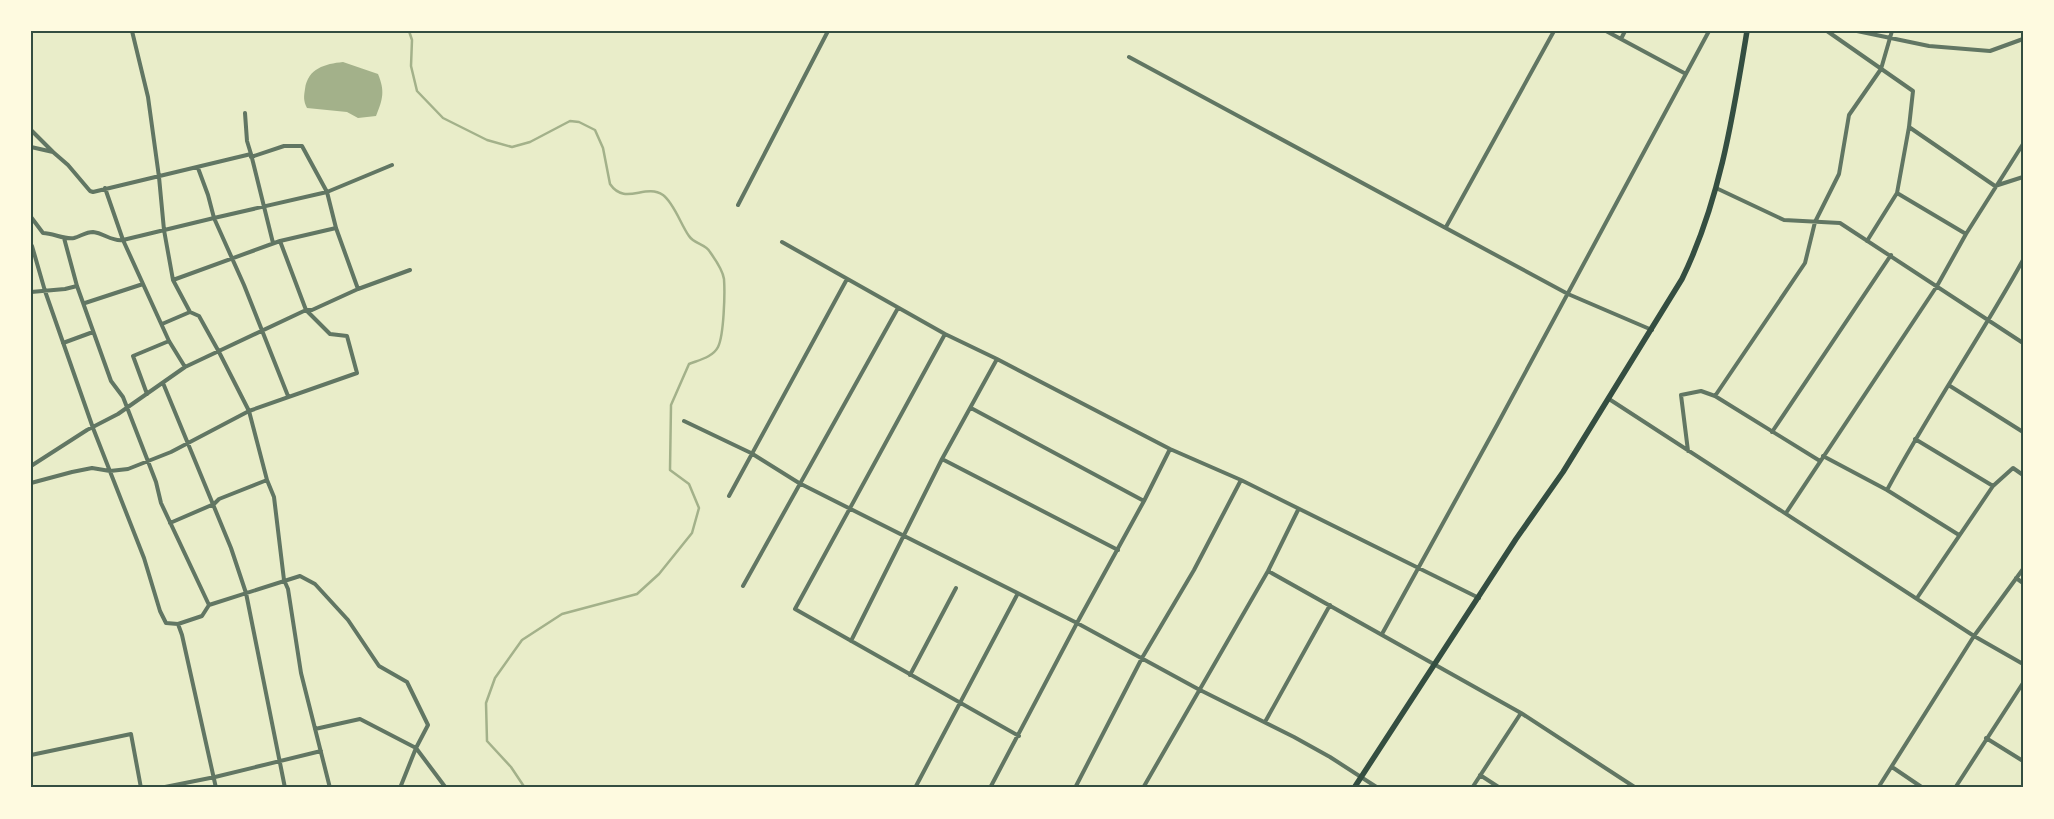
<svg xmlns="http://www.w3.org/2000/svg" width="2054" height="819" font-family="Arial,sans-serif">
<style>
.water{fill:#a3b18a}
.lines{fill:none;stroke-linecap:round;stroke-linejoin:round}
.stream{stroke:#a3b18a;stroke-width:2.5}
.minor{stroke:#617663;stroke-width:4}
.primary{stroke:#344e41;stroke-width:5.5}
.neatline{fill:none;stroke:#344e41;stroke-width:2}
</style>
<rect width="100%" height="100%" fill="#e9edc9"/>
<!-- water -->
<path class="water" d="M343 62 378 74C385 91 383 99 376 116L358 118 347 112 307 108C303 100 304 96 305 89 308 68 325 64 343 62Z"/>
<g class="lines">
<!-- stream -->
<path class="stream" d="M409 31 412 40 411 66 417 91 443 118 487 140 512 147 530 142 570 121 579 122 595 130 603 148 610 184C625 206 645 183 663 195 674 203 681 225 689 236 694 244 706 244 710 252 715 259 723 271 724 279 725 293 724 335 718 347 713 357 699 360 689 364L671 405 670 470 689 484 699 508 692 533 659 574 637 594 562 614 522 640 495 678 486 703 487 741 511 767 525 788"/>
<!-- minor -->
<path class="minor" d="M132 31 148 97 159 177 164 230 173 280 190 312 199 316 219 352 249 411 267 480 274 497 284 580 288 589 301 673 330 788
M1606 31 1686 74
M1827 31 1913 91 1909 127 1897 193 1867 241
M1857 31 1929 46 1990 51 2023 39
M1621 39 1625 31
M1129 57 1568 294 1652 330
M245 113 247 141 251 154
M1909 127 1995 186 2023 177
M31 130 53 152
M31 147 53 152 68 165 90 191 93 192 251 154 273 243
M251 157 284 146H302L327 192 336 228 358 289
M198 168 208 195 214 218 327 192 392 165
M1716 188 1784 220 1840 223 2023 343
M1897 193 1966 234
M738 205 828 31
M31 217 43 233C53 233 65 240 74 238 81 236 86 232 93 232 104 233 112 242 123 240L105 188
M1446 227 1554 31
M64 238 77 286 111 381 123 397 156 482 161 503 209 605
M782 242 945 334 997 359 1170 449 1241 480 1479 598
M32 246 45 291 93 428 144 558 160 611 166 623 178 624 182 635 216 788
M173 280 280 241 336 228
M31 292 65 289 77 286
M85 303 143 284
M162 324 190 312
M945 334 795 609 1019 736
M63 343 93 332
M185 367 169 341 123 240 214 218 244 285 288 396
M163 383 231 548 246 593 285 788
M1950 386 2023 432
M147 394 133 356 169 341
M1715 396 1805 263 1815 222 1839 174 1849 115 1881 69 1892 31
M1609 399 1974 636 2023 664
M971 408 1144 501
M684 421 751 453 799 483 1077 623 1198 689 1294 737 1330 757 1378 788
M1772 432 1891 255
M1915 439 1993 486 2013 468 2023 475
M1688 451 1681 395 1701 391 1715 396 1820 461
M1823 456 1887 490 1959 535
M942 459 1118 550
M31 466 87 430 118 414 185 367 306 310H312L358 289 410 270
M31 483 72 472 92 468 110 471 128 469 171 452 249 411 357 373 347 336 330 334 306 310 280 241
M1887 490C1929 412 1980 338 2023 260
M729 496 847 279
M1786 513 1937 286 1966 234 2023 144
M170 523 214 504 219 499 267 480
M1268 571 1521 713 1636 788
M2016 578 2023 583
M743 586 898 308
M1917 598 1993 486
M178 624 202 616 209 605 300 576 315 584 348 620 379 666 407 682 428 725 416 748 446 788
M1382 634 1497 425 1709 31
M851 641 942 459 997 359
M910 675 956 588
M1265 722 1330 605
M315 729 360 719 416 748 400 788
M1986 738 2023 761
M31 755 131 734 141 788
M1892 767 1923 788
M1480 775 1500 788
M160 788 215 777 321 751
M915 788 1017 595
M990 788 1077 623 1144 501 1170 449
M1075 788 1142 658 1194 570 1241 480
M1143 788 1268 571 1298 510
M1472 788 1521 713
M1878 788 1974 636 2023 569
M1955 788 2023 683"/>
<!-- primary -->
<path class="primary" d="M1354 788 1516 539 1563 472 1682 279C1720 201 1733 116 1747 31"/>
</g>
<!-- border -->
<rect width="2054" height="819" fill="none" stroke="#fefae0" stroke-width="65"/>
<rect x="32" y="32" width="1990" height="754" class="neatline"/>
</svg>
